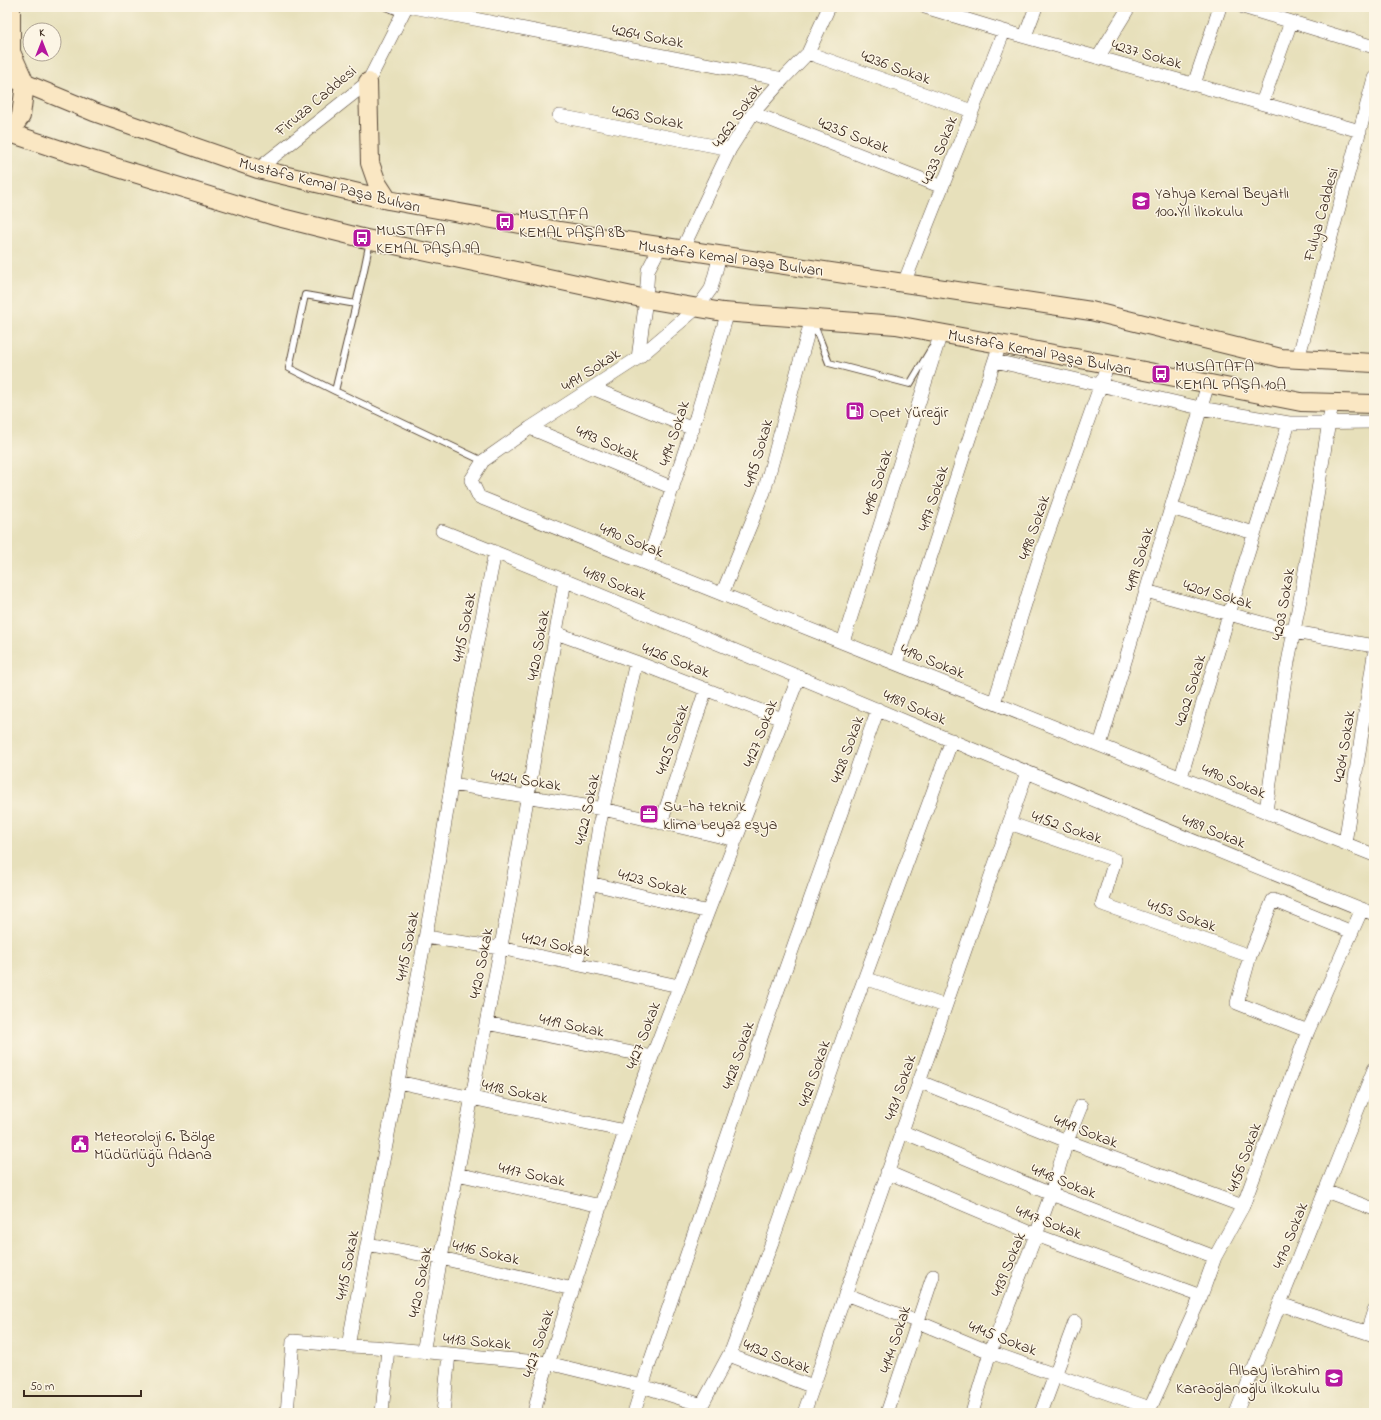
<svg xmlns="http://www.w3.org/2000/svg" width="1381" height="1420" font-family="'Indie Flower',sans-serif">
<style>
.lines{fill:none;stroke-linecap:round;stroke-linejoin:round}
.lane-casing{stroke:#554536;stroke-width:8}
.street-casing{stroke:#554536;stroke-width:14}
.secondary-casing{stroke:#554536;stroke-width:20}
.lane{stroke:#fff;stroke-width:6}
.street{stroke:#fff;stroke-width:13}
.secondary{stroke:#fae7c3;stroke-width:18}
.labels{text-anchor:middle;stroke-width:3;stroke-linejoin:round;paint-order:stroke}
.street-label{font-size:16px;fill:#3b2a1e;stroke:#fcf5e5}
.poi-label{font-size:16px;fill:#3b2a1e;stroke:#fcf5e5;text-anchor:start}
</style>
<rect width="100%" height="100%" fill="#fcf5e5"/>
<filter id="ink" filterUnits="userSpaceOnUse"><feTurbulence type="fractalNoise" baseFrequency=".025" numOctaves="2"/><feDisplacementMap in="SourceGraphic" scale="8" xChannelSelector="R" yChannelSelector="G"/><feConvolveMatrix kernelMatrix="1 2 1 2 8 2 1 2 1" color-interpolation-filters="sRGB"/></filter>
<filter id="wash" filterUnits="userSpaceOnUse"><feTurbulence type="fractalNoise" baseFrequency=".012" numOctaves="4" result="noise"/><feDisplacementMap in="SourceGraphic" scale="16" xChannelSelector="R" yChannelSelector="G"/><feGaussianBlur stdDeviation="0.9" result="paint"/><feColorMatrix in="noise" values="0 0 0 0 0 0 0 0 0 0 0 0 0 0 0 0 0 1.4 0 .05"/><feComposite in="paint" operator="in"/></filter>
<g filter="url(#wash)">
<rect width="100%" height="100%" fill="#e7e0bb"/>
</g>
<g filter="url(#ink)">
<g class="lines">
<!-- lane casing -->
<g class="lane-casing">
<path id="lane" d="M386 7 401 13
M370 241 363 275 335 391 483 461
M813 322 829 363 910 384 931 349
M335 391 289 368 305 295 356 304"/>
</g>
<!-- street casing -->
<g class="street-casing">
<path id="street" d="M413 7 783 79
M925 7 1004 31 1360 131
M1243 7 1374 47
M1025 36 1036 7
M808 53 972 111
M1099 56 1129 7
M1194 84 1220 7
M1262 103 1291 22
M753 113 942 187
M559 116 730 149
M258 169 368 82 406 7
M682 250 730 149 753 113 783 79 808 53 829 7
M720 255 711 289 698 307 638 358 530 428 483 461 471 480 479 497 1374 855
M904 283 1004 31
M638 358 646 299 648 270 660 247
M1298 359 1374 78
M995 361 1200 408 1289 423 1374 422
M592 388 693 429
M530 428 673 488
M1171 508 1254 533
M442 531C754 655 1062 790 1374 914
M647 564 696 417 728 312
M1146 591 1294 632 1374 646
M722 594 764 492 812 318
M556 633 636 662 782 719
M843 642 941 333
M896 663 997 353
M994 703 1041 553 1108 364
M1100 745 1208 384
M1181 777 1229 614 1289 423
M452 784 603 809 736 840
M1266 811 1285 678 1302 589 1332 403
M661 823 706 689
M1009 823 1115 860 1102 904 1250 956
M1345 843 1374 655
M590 883 708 912
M425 937 500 948 679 986
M577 964 599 826 636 662
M865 978 945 1006
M486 1023 652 1057
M1308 1031 1237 1003 1250 956 1273 900 1352 932
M918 1081 1067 1141 1243 1206
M398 1082 625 1131
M901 1131 1051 1194 1215 1257
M887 1172 1036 1235 1201 1296
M457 1174 601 1206
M1325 1191 1374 1209
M367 1244 441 1258 573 1289
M845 1294 918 1322 990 1352 1150 1408
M1280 1304 1374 1335
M1367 1332 1374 1310
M348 1346 430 912 465 703 495 552
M423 1352 508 909 565 580
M729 1355 813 1387
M287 1413 293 1341 348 1346 374 1347 548 1363 642 1386 702 1405
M382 1413 388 1348
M443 1413 449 1354
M534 1413 540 1388 638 1093 799 676
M634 1413 648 1368 763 1032 878 709
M699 1413 702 1405 732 1349 772 1242 847 1026 952 740
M804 1413 1027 772
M887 1413 933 1276
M972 1413 990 1352 1036 1235 1051 1194 1067 1141 1081 1106
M1041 1413 1075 1322
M1148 1413 1201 1296 1215 1257 1243 1206 1308 1031 1362 909
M1236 1413 1374 1069"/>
</g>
<!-- secondary casing -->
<g class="secondary-casing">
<path id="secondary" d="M7 76 94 112 258 169 388 200 559 231 1091 311 1281 358 1374 363
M368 82 370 163 377 183 388 200
M7 132 79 156 274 216 362 238 646 299 723 312 896 325 1124 367 1301 402 1374 404
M9 133 21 116 25 83 11 52V7"/>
</g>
<!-- lane -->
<use href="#lane" class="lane"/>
<!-- street -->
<use href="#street" class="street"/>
<!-- secondary -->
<use href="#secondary" class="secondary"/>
</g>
</g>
<!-- icons -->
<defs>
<g id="school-square" transform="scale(1)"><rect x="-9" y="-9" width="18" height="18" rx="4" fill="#b5179e" stroke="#fcf5e5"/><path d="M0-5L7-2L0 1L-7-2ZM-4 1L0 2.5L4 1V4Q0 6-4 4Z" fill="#fff"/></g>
<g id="bus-square" transform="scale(1)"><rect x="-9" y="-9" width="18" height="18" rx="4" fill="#b5179e" stroke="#fcf5e5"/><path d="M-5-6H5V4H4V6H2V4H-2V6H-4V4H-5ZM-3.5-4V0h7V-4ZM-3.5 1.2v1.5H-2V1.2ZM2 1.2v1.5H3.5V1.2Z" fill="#fff"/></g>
<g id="fuel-square" transform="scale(1)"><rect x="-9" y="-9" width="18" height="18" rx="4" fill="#b5179e" stroke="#fcf5e5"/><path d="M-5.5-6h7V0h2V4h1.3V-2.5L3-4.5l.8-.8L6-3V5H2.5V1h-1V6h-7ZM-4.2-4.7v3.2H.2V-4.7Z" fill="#fff"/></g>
<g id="office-square" transform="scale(1)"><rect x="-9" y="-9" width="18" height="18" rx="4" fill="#b5179e" stroke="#fcf5e5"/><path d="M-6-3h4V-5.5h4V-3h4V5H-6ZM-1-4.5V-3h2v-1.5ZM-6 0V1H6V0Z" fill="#fff"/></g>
<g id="civic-square" transform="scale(1)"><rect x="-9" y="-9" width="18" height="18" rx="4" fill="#b5179e" stroke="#fcf5e5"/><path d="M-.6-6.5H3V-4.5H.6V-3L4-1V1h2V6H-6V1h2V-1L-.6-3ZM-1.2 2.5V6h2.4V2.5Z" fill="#fff"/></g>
</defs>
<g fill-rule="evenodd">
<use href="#school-square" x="1141" y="201"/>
<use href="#bus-square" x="505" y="222"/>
<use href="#bus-square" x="362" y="238"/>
<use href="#bus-square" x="1161" y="374"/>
<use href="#fuel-square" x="855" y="411"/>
<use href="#office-square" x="649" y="814"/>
<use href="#civic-square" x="80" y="1144"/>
<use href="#school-square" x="1334" y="1378"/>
</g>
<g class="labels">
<!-- street labels -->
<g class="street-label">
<text transform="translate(648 35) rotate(11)" y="6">4264 Sokak</text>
<text transform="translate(1147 53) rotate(16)" y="6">4237 Sokak</text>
<text transform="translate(896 66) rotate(20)" y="6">4236 Sokak</text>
<text transform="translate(315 100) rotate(-40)" y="6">Firuza Caddesi</text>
<text transform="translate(736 115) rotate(-55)" y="6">4262 Sokak</text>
<text transform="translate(648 116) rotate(11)" y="6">4263 Sokak</text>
<text transform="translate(854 134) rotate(21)" y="6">4235 Sokak</text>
<text transform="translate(938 150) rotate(-68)" y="6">4233 Sokak</text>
<text transform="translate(330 184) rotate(14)" y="6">Mustafa Kemal Paşa Bulvarı</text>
<text transform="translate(1320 214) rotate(-75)" y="6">Fulya Caddesi</text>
<text transform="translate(731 257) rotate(8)" y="6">Mustafa Kemal Paşa Bulvarı</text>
<text transform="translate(1040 351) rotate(11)" y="6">Mustafa Kemal Paşa Bulvarı</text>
<text transform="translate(590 369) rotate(-33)" y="6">4191 Sokak</text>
<text transform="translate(673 433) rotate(-72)" y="6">4194 Sokak</text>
<text transform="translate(608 442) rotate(23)" y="6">4193 Sokak</text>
<text transform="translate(757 453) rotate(-74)" y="6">4195 Sokak</text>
<text transform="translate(876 482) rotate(-72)" y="6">4196 Sokak</text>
<text transform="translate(932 498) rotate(-72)" y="6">4197 Sokak</text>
<text transform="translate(1033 527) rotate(-71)" y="6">4198 Sokak</text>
<text transform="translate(632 539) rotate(22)" y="6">4190 Sokak</text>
<text transform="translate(1138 559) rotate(-73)" y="6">4199 Sokak</text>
<text transform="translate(615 582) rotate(22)" y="6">4189 Sokak</text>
<text transform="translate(1218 593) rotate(16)" y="6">4201 Sokak</text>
<text transform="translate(1282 604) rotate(-80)" y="6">4203 Sokak</text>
<text transform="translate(463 627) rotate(-79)" y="6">4115 Sokak</text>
<text transform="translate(537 645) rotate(-80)" y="6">4120 Sokak</text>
<text transform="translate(676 659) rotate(21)" y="6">4126 Sokak</text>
<text transform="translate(933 660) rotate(22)" y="6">4190 Sokak</text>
<text transform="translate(1189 690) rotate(-73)" y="6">4202 Sokak</text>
<text transform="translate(915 706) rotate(23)" y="6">4189 Sokak</text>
<text transform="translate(759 733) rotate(-69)" y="6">4127 Sokak</text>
<text transform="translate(671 739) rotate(-71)" y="6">4125 Sokak</text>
<text transform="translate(1343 746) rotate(-81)" y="6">4204 Sokak</text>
<text transform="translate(846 749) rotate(-70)" y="6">4128 Sokak</text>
<text transform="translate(526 779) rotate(9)" y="6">4124 Sokak</text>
<text transform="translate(1234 780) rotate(22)" y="6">4190 Sokak</text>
<text transform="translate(586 809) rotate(-78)" y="6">4122 Sokak</text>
<text transform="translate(1067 826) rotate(19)" y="6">4152 Sokak</text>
<text transform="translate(1214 830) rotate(22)" y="6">4189 Sokak</text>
<text transform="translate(653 881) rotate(14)" y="6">4123 Sokak</text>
<text transform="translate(1182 914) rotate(19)" y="6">4153 Sokak</text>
<text transform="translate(556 943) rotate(12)" y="6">4121 Sokak</text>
<text transform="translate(406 946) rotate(-79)" y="6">4115 Sokak</text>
<text transform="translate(480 963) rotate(-79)" y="6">4120 Sokak</text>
<text transform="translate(572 1024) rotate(12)" y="6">4119 Sokak</text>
<text transform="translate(642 1035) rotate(-69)" y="6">4127 Sokak</text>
<text transform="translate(737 1055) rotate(-71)" y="6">4128 Sokak</text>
<text transform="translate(813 1073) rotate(-71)" y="6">4129 Sokak</text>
<text transform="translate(899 1087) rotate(-71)" y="6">4131 Sokak</text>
<text transform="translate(515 1090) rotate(12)" y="6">4118 Sokak</text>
<text transform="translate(1086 1130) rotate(21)" y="6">4149 Sokak</text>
<text transform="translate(1243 1157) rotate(-70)" y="6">4156 Sokak</text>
<text transform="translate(532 1173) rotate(12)" y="6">4117 Sokak</text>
<text transform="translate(1064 1180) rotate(22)" y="6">4148 Sokak</text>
<text transform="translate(1049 1221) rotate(21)" y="6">4147 Sokak</text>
<text transform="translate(1289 1235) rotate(-68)" y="6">4170 Sokak</text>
<text transform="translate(486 1251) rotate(13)" y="6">4116 Sokak</text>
<text transform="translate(1007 1264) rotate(-68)" y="6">4139 Sokak</text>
<text transform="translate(346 1265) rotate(-79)" y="6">4115 Sokak</text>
<text transform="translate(419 1282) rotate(-79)" y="6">4120 Sokak</text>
<text transform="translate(1003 1337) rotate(21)" y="6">4145 Sokak</text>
<text transform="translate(894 1339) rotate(-72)" y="6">4144 Sokak</text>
<text transform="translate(477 1340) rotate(5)" y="6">4113 Sokak</text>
<text transform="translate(537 1343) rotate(-72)" y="6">4127 Sokak</text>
<text transform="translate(777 1355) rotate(21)" y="6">4132 Sokak</text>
</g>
<!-- poi labels -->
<g class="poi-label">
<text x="1155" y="198">Yahya Kemal Beyatlı<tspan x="1155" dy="18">100.Yıl İlkokulu</tspan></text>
<text x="519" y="219">MUSTAFA<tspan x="519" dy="18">KEMAL PAŞA 8B</tspan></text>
<text x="376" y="235">MUSTAFA<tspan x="376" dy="18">KEMAL PAŞA 9A</tspan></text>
<text x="1175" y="371">MUSATAFA<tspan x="1175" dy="18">KEMAL PAŞA 10A</tspan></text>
<text x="869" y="417">Opet Yüreğir</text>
<text x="663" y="811">Su-ha teknik<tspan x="663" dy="18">klima beyaz eşya</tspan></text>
<text x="94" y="1141">Meteoroloji 6. Bölge<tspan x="94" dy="18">Müdürlüğü Adana</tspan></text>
<text x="1320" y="1375" text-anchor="end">Albay İbrahim<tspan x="1320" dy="18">Karaoğlanoğlu İlkokulu</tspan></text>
</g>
</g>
<!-- margin -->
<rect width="1381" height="1420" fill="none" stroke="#fcf5e5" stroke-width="24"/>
<!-- north arrow -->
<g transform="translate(42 42)"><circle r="19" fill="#fcf5e5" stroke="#afa495"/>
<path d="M0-3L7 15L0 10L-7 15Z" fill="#b5179e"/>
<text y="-6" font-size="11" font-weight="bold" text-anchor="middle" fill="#3b2a1e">K</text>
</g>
<!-- scale -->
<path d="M24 1390v6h117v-6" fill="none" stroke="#3b2a1e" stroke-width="2"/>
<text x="30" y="1390" font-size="12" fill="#3b2a1e" stroke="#fcf5e5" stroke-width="3" paint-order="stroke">50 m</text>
</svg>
